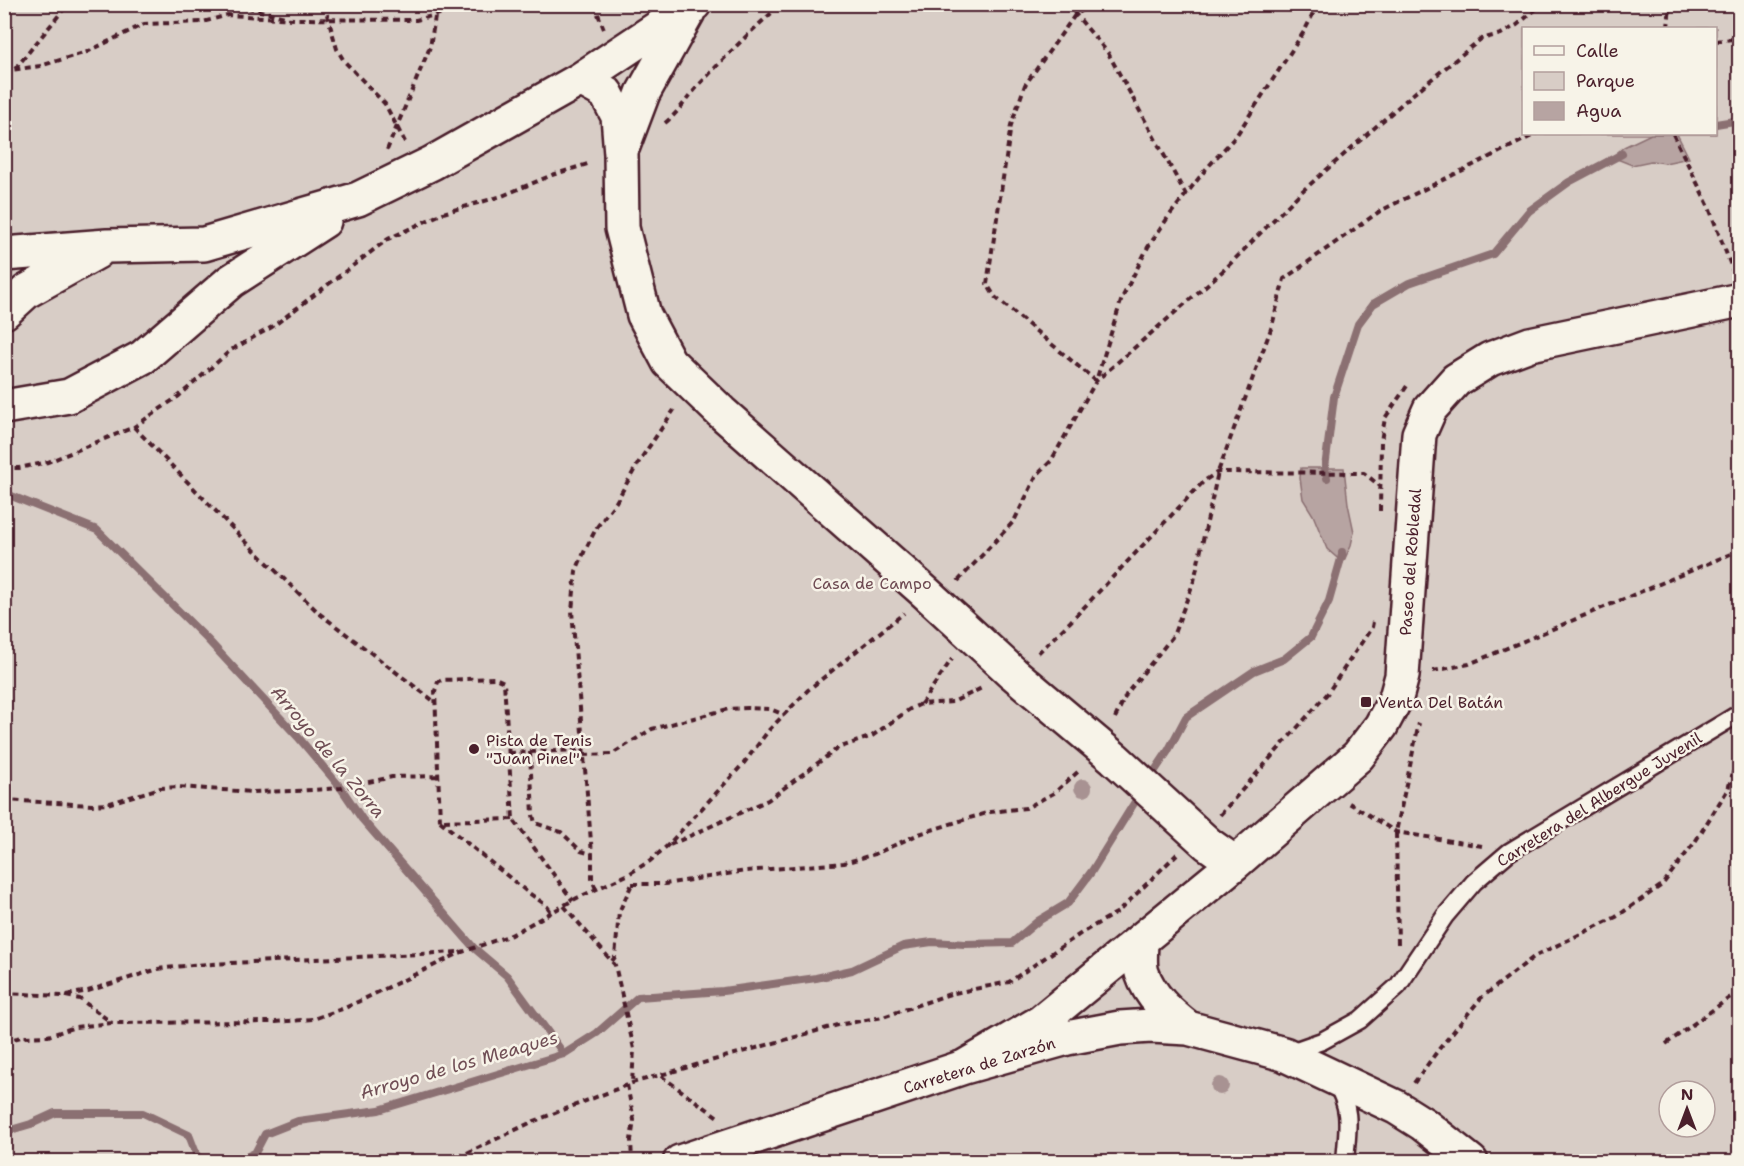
<svg xmlns="http://www.w3.org/2000/svg" width="1744" height="1166" font-family="'Shantell Sans',sans-serif">
<style>
.green{fill:#d8cdc6;stroke:#917678;stroke-width:1.5;fill-rule:evenodd}
.water{fill:#b7a4a2;stroke:#8b6f72;stroke-width:1.5}
.lines{fill:none;stroke-linecap:round;stroke-linejoin:round}
.stream{stroke:#8b6f72;stroke-width:8}
.lane-casing{stroke:#4a1f2b;stroke-width:21}
.street-casing{stroke:#4a1f2b;stroke-width:38}
.path{stroke:#4a1f2b;stroke-width:4;stroke-dasharray:6 4.5;stroke-linecap:butt}
.lane{stroke:#f7f3e8;stroke-width:16}
.street{stroke:#f7f3e8;stroke-width:33}
.tree{fill:#a89292}
.poi-dot{fill:#4a1f2b;stroke:#f7f3e8;stroke-width:2}
.labels{text-anchor:middle;stroke-width:5;stroke-linejoin:round;paint-order:stroke}
.street-label{font-size:16px;fill:#4a1f2b;stroke:#f7f3e8}
.park-label{font-size:16px;fill:#6e4a52;stroke:#f7f3e8}
.poi-label{font-size:16px;fill:#4a1f2b;stroke:#f7f3e8;text-anchor:start}
.water-label{font-size:18px;font-style:italic;fill:#704e55;stroke:#f7f3e8}
</style>
<rect width="100%" height="100%" fill="#f0ebe0"/>
<filter id="ink" filterUnits="userSpaceOnUse"><feTurbulence type="fractalNoise" baseFrequency=".0167" numOctaves="2"/><feDisplacementMap in="SourceGraphic" scale="12" xChannelSelector="R" yChannelSelector="G"/><feConvolveMatrix kernelMatrix="1 2 1 2 8 2 1 2 1" color-interpolation-filters="sRGB"/></filter>
<g filter="url(#ink)">
<!-- green -->
<path class="green" d="M5 5H1739V1161L5 1162ZM1524 28H1716V134H1524ZM1669 1091H1705V1127H1669Z"/>
<!-- water -->
<path class="water" d="M1651 134H1677L1689 158 1665 163 1651 161 1632 165 1612 157 1624 147Z
M1301 468H1344L1348 504 1354 532 1351 545 1343 563 1327 549 1313 515 1303 499 1300 478Z"/>
<g class="lines">
<!-- stream -->
<path class="stream" d="M1716 124 1740 120
M1327 478 1325 468 1334 397 1358 324 1373 304 1409 283 1493 254 1529 211 1569 182 1622 154
M4 493 97 530 207 639 298 737 341 788 362 819 474 948 507 976 564 1054
M1148 781 1168 751 1186 717 1254 671 1284 659 1311 637 1329 601 1342 555V552
M4 1132 31 1124 55 1113H143L189 1135 197 1156 207 1162
M235 1162 255 1153 265 1134 298 1121 379 1110 564 1054 597 1033 638 997 723 991 816 978 852 970 903 946 932 942 965 944 1012 943 1038 921 1068 903 1092 871 1141 792"/>
<!-- lane casing -->
<g class="lane-casing">
<path id="lane" d="M1285 1054 1322 1041 1360 1020 1398 986 1445 916 1474 882 1509 852 1740 713
M1336 1083C1353 1112 1347 1130 1345 1162"/>
</g>
<!-- street casing -->
<g class="street-casing">
<path id="street" d="M581 79 606 93 618 116 621 154 622 228 644 315 669 362 721 412 925 592 1013 673 1114 758 1208 844 1235 863
M623 146 643 93 688 12
M4 254 107 246 204 244 358 199 432 163 581 79 694 4
M4 312 27 291 97 252
M4 407 69 396 143 357 231 281 324 221
M1141 940C1141 950 1139 964 1142 973 1150 997 1170 1014 1188 1028
M964 1067 1041 1022 1235 863 1358 756 1381 726 1396 698 1402 676 1419 434 1430 409 1456 380 1490 359 1530 344 1740 300
M680 1162 964 1067 1067 1038 1120 1028 1151 1026 1188 1028 1284 1054 1396 1107 1423 1124 1471 1162"/>
</g>
<!-- path -->
<path class="path" d="M216 4 245 7 285 17
M324 4 337 49 344 61 385 104 405 142
M594 4 604 29
M1067 4 1108 53 1186 195
M1093 4 1075 15 1025 85 1011 125 987 284 995 297 1096 381 1122 298 1148 247 1169 216 1206 169 1236 136 1305 30 1318 4
M1668 28 1670 4
M1716 41 1740 38
M15 69 68 4
M4 71 40 66 87 52 144 24 203 22 228 15 294 19 416 20 478 4
M665 123C679 112 687 98 699 85 725 57 752 29 782 4
M1673 134 1708 205 1733 271
M387 150 430 47 435 17
M134 427 244 540 320 614 435 702
M4 461 9 438
M4 468H19L48 462 134 427 179 396 231 350 272 327 388 239 443 213 502 196 552 175 591 163
M1380 511 1381 441 1385 418 1409 383
M958 581 1014 521 1037 475 1051 461 1096 381 1225 269 1299 194 1412 95 1481 39 1501 34 1517 25 1542 4
M1038 653 1070 622 1204 481 1218 472 1364 473 1380 486
M1433 671 1469 664 1740 550
M921 704 952 659
M1115 718 1127 693 1173 636 1194 581 1218 472 1272 326 1284 279 1380 211 1536 134
M530 752 584 750
M509 753 530 752 533 815 535 823 561 832 581 851 592 854
M584 755 612 754 652 729 728 709 747 708 770 709 785 715
M4 800 92 805 107 804 160 788 178 787 253 792 296 791 341 788 392 777 438 776
M1349 803 1396 832 1482 846
M1220 815 1327 694 1372 627 1373 622
M513 819 440 821 435 691 438 682 442 680 495 678 504 682 513 819 573 901
M440 821 526 891 546 905 552 913
M670 845 768 800 838 748 872 736 910 709 921 704 953 702 984 687
M632 884H665L746 871 844 863 875 854 919 834 963 820 990 812 1026 808 1054 793 1081 769
M596 889 592 879V854L572 611 576 571 585 550 597 527 616 502 640 460 674 410
M564 906 615 965 634 1049 632 1083
M1398 944 1396 832 1419 723
M612 961 615 957 619 912 632 884
M4 993 62 996 88 991 158 969 192 965 459 952
M66 996 80 999 112 1023
M4 1041 22 1037 48 1036 75 1027 112 1023 276 1022 313 1019 345 1008 462 952 511 935 577 898 627 875 650 861 667 846 744 763 769 730 808 690 904 613
M1666 1044 1729 998 1740 992
M661 1076 718 1117
M1414 1083 1439 1049 1481 998 1535 956 1616 917 1662 885 1695 842 1728 789 1740 750
M627 1085 634 1120 631 1140 632 1162
M448 1162 532 1122 632 1083 838 1025 883 1017 950 994 1009 982 1083 932 1118 912 1177 854"/>
<!-- lane -->
<use href="#lane" class="lane"/>
<!-- street -->
<use href="#street" class="street"/>
</g>
<!-- trees -->
<g class="tree">
<circle cx="1083" cy="788" r="9"/>
<circle cx="1220" cy="1086" r="9"/>
</g>
</g>
<!-- markers -->
<g class="poi-dot">
<rect x="1360" y="696" width="12" height="12" rx="3"/>
<circle cx="474" cy="749" r="6"/>
</g>
<g class="labels">
<!-- street labels -->
<g class="street-label">
<text transform="translate(1410 562) rotate(-86)" y="6">Paseo del Robledal</text>
<text transform="translate(1599 799) rotate(-32)" y="6">Carretera del Albergue Juvenil</text>
<text transform="translate(979 1065) rotate(-17)" y="6">Carretera de Zarzón</text>
</g>
<!-- park labels -->
<g class="park-label">
<text x="872" y="589">Casa de Campo</text>
</g>
<!-- poi labels -->
<g class="poi-label">
<text x="1378" y="708">Venta Del Batán</text>
<text x="486" y="746">Pista de Tenis<tspan x="486" dy="18">"Juan Pinel"</tspan></text>
</g>
<!-- water labels -->
<g class="water-label">
<text transform="translate(328 752) rotate(50)" y="6">Arroyo de la Zorra</text>
<text transform="translate(459 1065) rotate(-16)" y="6">Arroyo de los Meaques</text>
</g>
</g>
<!-- margin -->
<rect width="1744" height="1166" fill="none" stroke="#f7f3e8" stroke-width="24"/>
<rect x="12" y="12" width="1720" height="1142" fill="none" stroke="#4a1f2b" stroke-width="2" filter="url(#ink)"/>
<!-- legend -->
<rect x="1522" y="27" width="195" height="108" fill="#f7f3e8" stroke="#b29e9c" stroke-width="1.5"/>
<rect x="1534" y="46" width="30" height="9" fill="#f7f3e8" stroke="#b29e9c" stroke-width="1.5"/>
<text x="1576" y="57" font-size="18" fill="#4a1f2b">Calle</text>
<rect x="1534" y="72" width="30" height="18" fill="#d8cdc6" stroke="#b29e9c" stroke-width="1.5"/>
<text x="1576" y="87" font-size="18" fill="#4a1f2b">Parque</text>
<rect x="1534" y="102" width="30" height="18" fill="#b7a4a2" stroke="#b29e9c" stroke-width="1.5"/>
<text x="1576" y="117" font-size="18" fill="#4a1f2b">Agua</text>
<!-- north arrow -->
<g transform="translate(1687 1109)"><circle r="28" fill="#f7f3e8" stroke="#b29e9c" stroke-width="1.5"/>
<path d="M0-4.5L10 22L0 15L-10 22Z" fill="#4a1f2b"/>
<text y="-9" font-size="16" font-weight="bold" text-anchor="middle" fill="#4a1f2b">N</text>
</g>
</svg>
